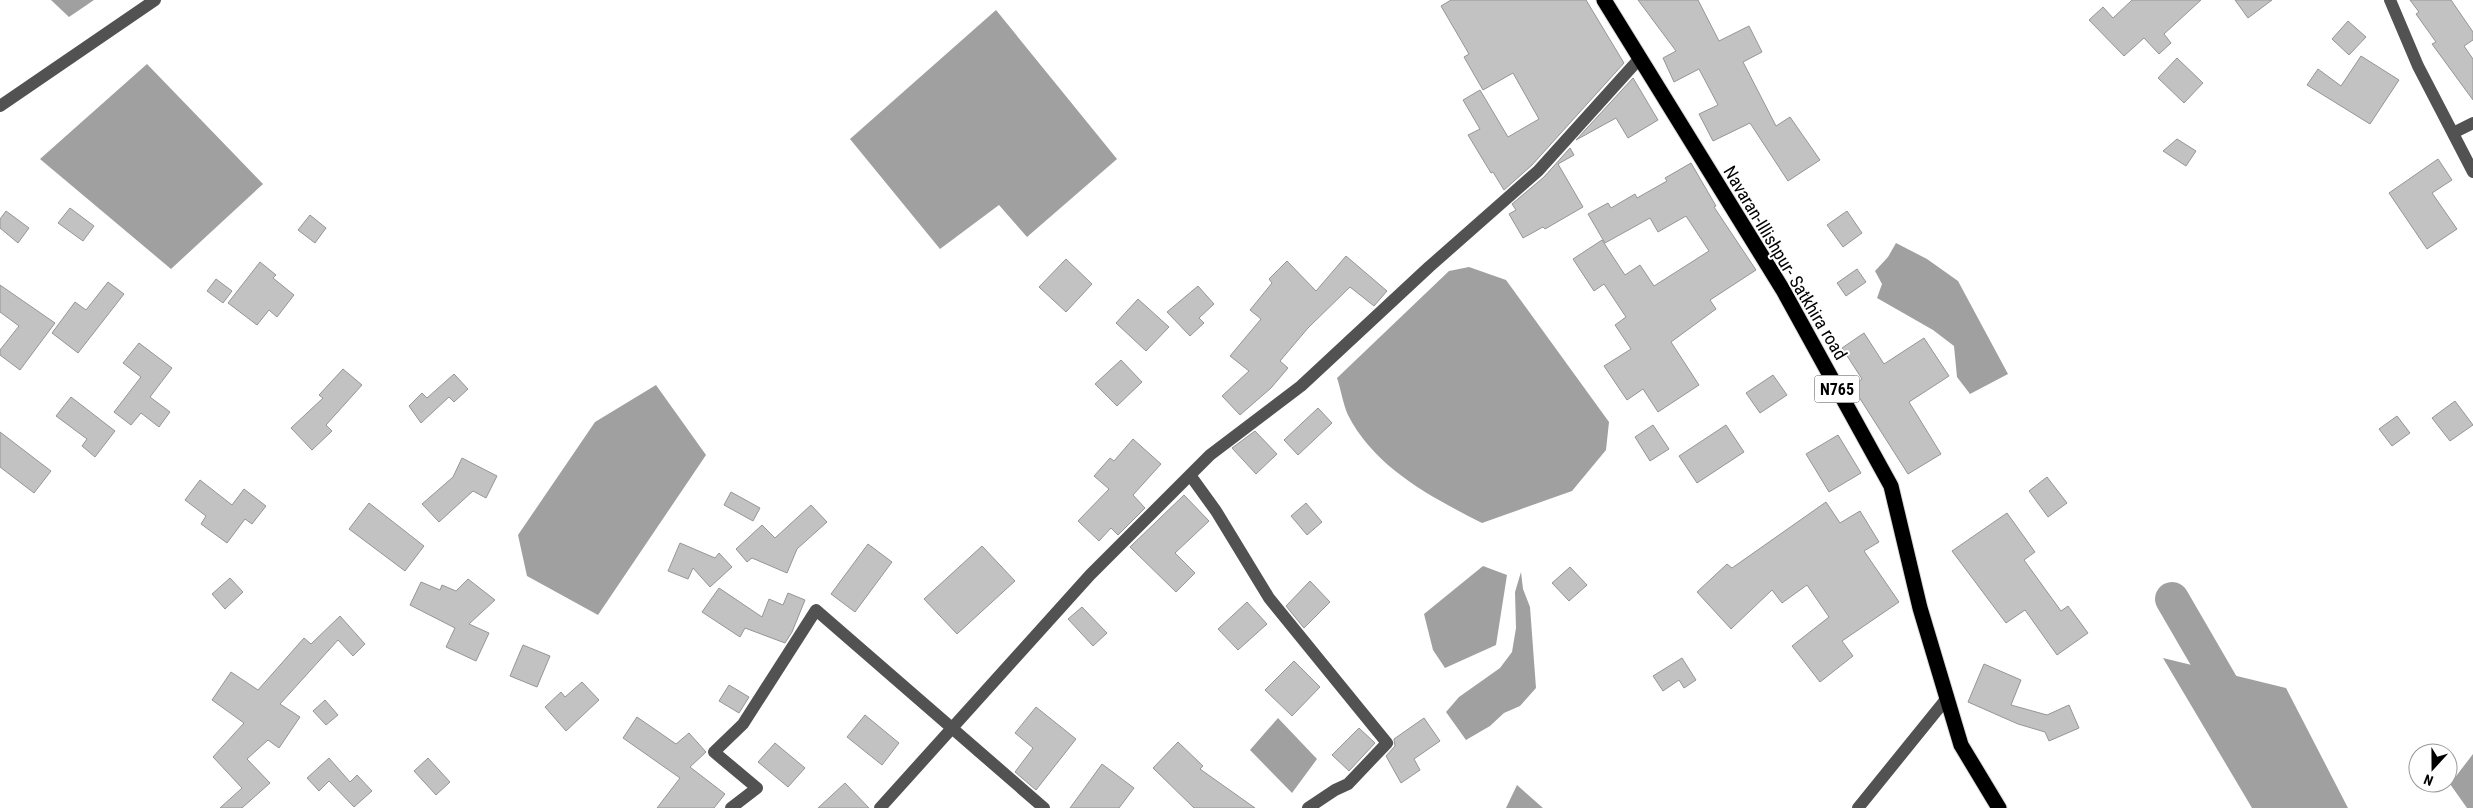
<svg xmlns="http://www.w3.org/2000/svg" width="2473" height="808" font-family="'Roboto Condensed',sans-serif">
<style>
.water{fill:#a0a0a0}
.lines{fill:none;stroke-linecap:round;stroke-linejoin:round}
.river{stroke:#a0a0a0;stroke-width:34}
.building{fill:#c2c2c2;stroke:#969696}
.highway-casing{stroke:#dbdbdb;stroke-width:17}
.minor{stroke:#525252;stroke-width:12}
.highway{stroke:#000;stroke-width:15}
.labels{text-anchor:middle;stroke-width:4;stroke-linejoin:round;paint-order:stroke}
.shield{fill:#fff;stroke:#4c4c4c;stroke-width:1}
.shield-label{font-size:16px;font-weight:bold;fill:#000}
.street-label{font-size:18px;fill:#000;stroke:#fff}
</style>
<rect width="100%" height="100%" fill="#fff"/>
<!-- water -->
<path class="water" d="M51 0H94L69 17Z
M996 10 1117 159 1027 237 999 205 940 249 850 139Z
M147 64 263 184 171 269 40 159Z
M1896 243 1927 259 1958 281 2008 374 1970 394 1957 377 1954 346 1933 330 1877 298 1882 284 1875 271 1888 257Z
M1469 267 1506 280 1609 422 1606 450 1572 491 1482 523C1431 497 1375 468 1348 415 1343 404 1341 390 1337 378L1449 271Z
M656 385 706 455 598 615 527 576 518 535 595 422Z
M1483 566 1507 575 1496 645 1445 668 1433 650 1424 614Z
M1521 572 1523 589 1530 607 1536 688 1520 706 1504 713 1490 726 1466 740 1446 712 1459 697 1500 668 1512 652 1516 628 1515 592Z
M2163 658 2286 688 2348 808H2252Z
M1278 718 1317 759 1292 793 1250 750Z
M2473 754V808H2467L2450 784Z
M1517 785 1543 808H1506Z"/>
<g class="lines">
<!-- river -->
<path class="river" d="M2172 599 2237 711"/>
</g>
<!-- building -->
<path class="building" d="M1451 0H1586L1624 63 1532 165 1504 190 1493 172 1491 173 1468 135 1480 129 1463 100 1480 90 1508 137 1539 119 1513 73 1483 90 1464 57 1469 54 1441 6Z
M1638 0H1698L1719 41 1749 26 1762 52 1743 62 1776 126 1790 117 1820 160 1788 181 1750 123 1713 141 1699 114 1718 105 1699 69 1674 82 1663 58 1676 51Z
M2132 0H2201L2164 34 2171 43 2159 54 2144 38 2124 56 2089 20 2103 7 2113 18Z
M2235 0H2272L2248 18Z
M2410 0H2451L2473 32V40L2464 46 2473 59V100L2432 44 2436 42 2416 14 2419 12Z
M2348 21 2366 37 2349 55 2332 39Z
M2361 56 2399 80 2370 124 2307 85 2318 69 2341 86Z
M2177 58 2203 83 2184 103 2158 78Z
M1633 78 1658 120 1628 138 1616 118 1576 140Z
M2177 139 2196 151 2186 166 2163 151Z
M1570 148 1574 155 1558 164 1583 207 1545 229 1543 227 1523 238 1509 214 1516 210 1512 204 1544 177Z
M2438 159 2452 180 2432 193 2457 229 2427 249 2389 193Z
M1691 163 1716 206 1714 207 1756 270 1710 300 1716 309 1671 342 1699 385 1658 412 1643 389 1627 400 1604 366 1631 349 1615 325 1626 317 1604 284 1594 291 1573 259 1602 240 1625 275 1640 265 1654 286 1709 251 1686 216 1658 232 1650 218 1605 243 1588 214 1608 203 1611 208 1635 194 1637 198 1667 181 1665 178Z
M70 208 94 226 83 241 58 223Z
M6 211 29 228 18 243 0 228V219Z
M1847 211 1862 233 1843 247 1827 225Z
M310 215 326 228 315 243 298 230Z
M1346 256 1387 291 1374 306 1350 287 1308 328 1280 361 1288 368 1271 388 1240 415 1222 396 1249 371 1230 356 1261 319 1250 310 1272 283 1269 279 1287 261 1316 291Z
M1066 259 1092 284 1066 312 1039 287Z
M260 262 276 275 273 278 294 295 277 317 269 310 257 325 228 303Z
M1857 269 1866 282 1846 296 1837 283Z
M216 279 232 291 223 303 207 291Z
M108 282 124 294 78 353 52 333 75 302 86 310Z
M0 285 55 323 20 370 0 355V350L19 326 0 312Z
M1198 286 1214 304 1199 318 1204 323 1190 336 1167 312Z
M1138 299 1169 327 1146 351 1116 323Z
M1864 333 1884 364 1924 338 1949 376 1909 402 1941 454 1908 474 1852 386 1862 379 1842 348Z
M139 343 172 368 150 397 170 412 159 427 141 413 131 425 114 412 141 377 123 363Z
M1121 360 1142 382 1117 406 1095 384Z
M343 369 362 385 326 425 332 431 312 450 291 428 323 398 319 395Z
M454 374 468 389 454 402 449 397 421 423 409 406 422 393 427 398Z
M1773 375 1787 395 1760 413 1746 393Z
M71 397 115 431 95 457 82 446 87 439 56 416Z
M2455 401 2473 425 2450 441 2432 418Z
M1318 408 1332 423 1298 455 1284 440Z
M2397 416 2410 433 2392 446 2379 429Z
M1653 425 1669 449 1650 461 1635 437Z
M1726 425 1744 452 1697 483 1679 456Z
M1255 431 1277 454 1256 474 1232 448Z
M0 432 51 471 34 493 0 467Z
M1838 435 1861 473 1829 492 1806 454Z
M1133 439 1161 464 1133 495 1145 508 1118 535 1111 528 1099 541 1078 521 1109 489 1094 476 1110 458 1114 461Z
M462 458 497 476 486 498 473 491 439 522 422 504 453 477Z
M2047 477 2067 503 2048 517 2029 491Z
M200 480 232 505 244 489 266 506 252 524 245 519 227 543 201 524 206 516 185 500Z
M731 492 760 508 753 521 724 505Z
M1184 495 1209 521 1175 553 1195 573 1176 592 1130 547Z
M1826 502 1840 523 1860 511 1879 542 1864 551 1899 602 1842 641 1853 656 1820 682 1792 646 1829 617 1807 585 1782 603 1772 590 1731 629 1697 592 1727 564 1732 568Z
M369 503 424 546 405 571 349 529Z
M1306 503 1322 522 1307 535 1291 516Z
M811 505 827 522 797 549 787 573 752 558 747 562 736 549 762 525 775 538Z
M2007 513 2035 552 2024 560 2061 611 2068 606 2088 633 2057 655 2025 610 2006 623 1952 551Z
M680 543 715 558 719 553 732 567 710 587 693 568 688 579 668 571Z
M868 544 892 562 855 612 831 594Z
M982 546 1015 581 957 634 924 599Z
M1570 567 1587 585 1569 601 1552 583Z
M230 578 243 592 225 609 212 594Z
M468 579 495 600 469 624 489 633 476 661 446 647 455 628 410 605 421 582 440 590 442 585 456 591Z
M1310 581 1330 602 1304 628 1286 606Z
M719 588 762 617 769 599 783 605 788 593 805 600 792 632 785 643 745 628 740 637 702 612Z
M1247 602 1267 624 1238 650 1218 629Z
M1082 607 1107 633 1093 646 1068 619Z
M340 616 365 644 353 656 338 640 280 704 300 717 279 748 268 740 247 759 270 783 242 808H220L242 788 213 757 244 723 212 700 231 672 258 690 304 638 311 644Z
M523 645 550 656 537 687 510 676Z
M1682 658 1696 680 1684 688 1679 680 1663 691 1653 676Z
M1294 661 1320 687 1292 716 1265 690Z
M1984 664 2021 680 2011 705 2047 715 2069 705 2079 728 2049 741 2045 732 2018 724 1968 702Z
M582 682 599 700 566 731 545 707 561 692 565 697Z
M729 685 749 697 739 713 719 701Z
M325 700 338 715 326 725 313 711Z
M1036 707 1076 739 1036 790 1015 772 1033 748 1015 733Z
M865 715 899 743 882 765 847 737Z
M637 717 676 744 689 733 706 752 690 767 725 794 714 808H657L680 778 623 738Z
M1424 718 1440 741 1414 759 1420 770 1401 783 1386 756 1395 746 1394 739Z
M1359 728 1375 743 1349 771 1332 755Z
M1178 742 1203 766 1200 769 1255 808H1194L1153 768Z
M775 743 805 768 788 787 758 762Z
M329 758 350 782 357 775 372 791 354 807 329 781 319 791 307 778Z
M428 758 450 782 436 795 414 771Z
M1102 764 1134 788 1119 808H1070Z
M845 783 869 808H818Z"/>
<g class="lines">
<!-- highway casing -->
<g class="highway-casing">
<path id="highway" d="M1604 0 1783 290 1891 486 1920 608 1961 745 1999 808"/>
</g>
<!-- minor -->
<path class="minor" d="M2390 0 2418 66 2473 172
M0 106 155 0
M2453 133 2473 123
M1190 475 1216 511 1269 598 1387 743 1348 784 1335 790 1308 808
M731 808 757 788 714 752 743 724 816 610 1044 808
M880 808 1090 575 1210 455 1301 386 1429 267 1538 171 1640 58
M1858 808 1947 698"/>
<!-- highway -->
<use href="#highway" class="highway"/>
</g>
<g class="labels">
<!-- shield labels -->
<rect class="shield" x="1814.5" y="375.5" width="45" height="27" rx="4"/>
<g class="shield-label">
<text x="1837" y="395">N765</text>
</g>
<!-- street labels -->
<g class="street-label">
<text transform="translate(1785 263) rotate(59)" y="6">Navaran-Illishpur- Satkhira road</text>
</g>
</g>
<!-- north arrow -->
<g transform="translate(2433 768) rotate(201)"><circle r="24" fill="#ffffff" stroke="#999999"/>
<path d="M0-4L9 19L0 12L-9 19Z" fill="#000000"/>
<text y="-8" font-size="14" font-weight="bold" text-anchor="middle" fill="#000000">N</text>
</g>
</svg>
